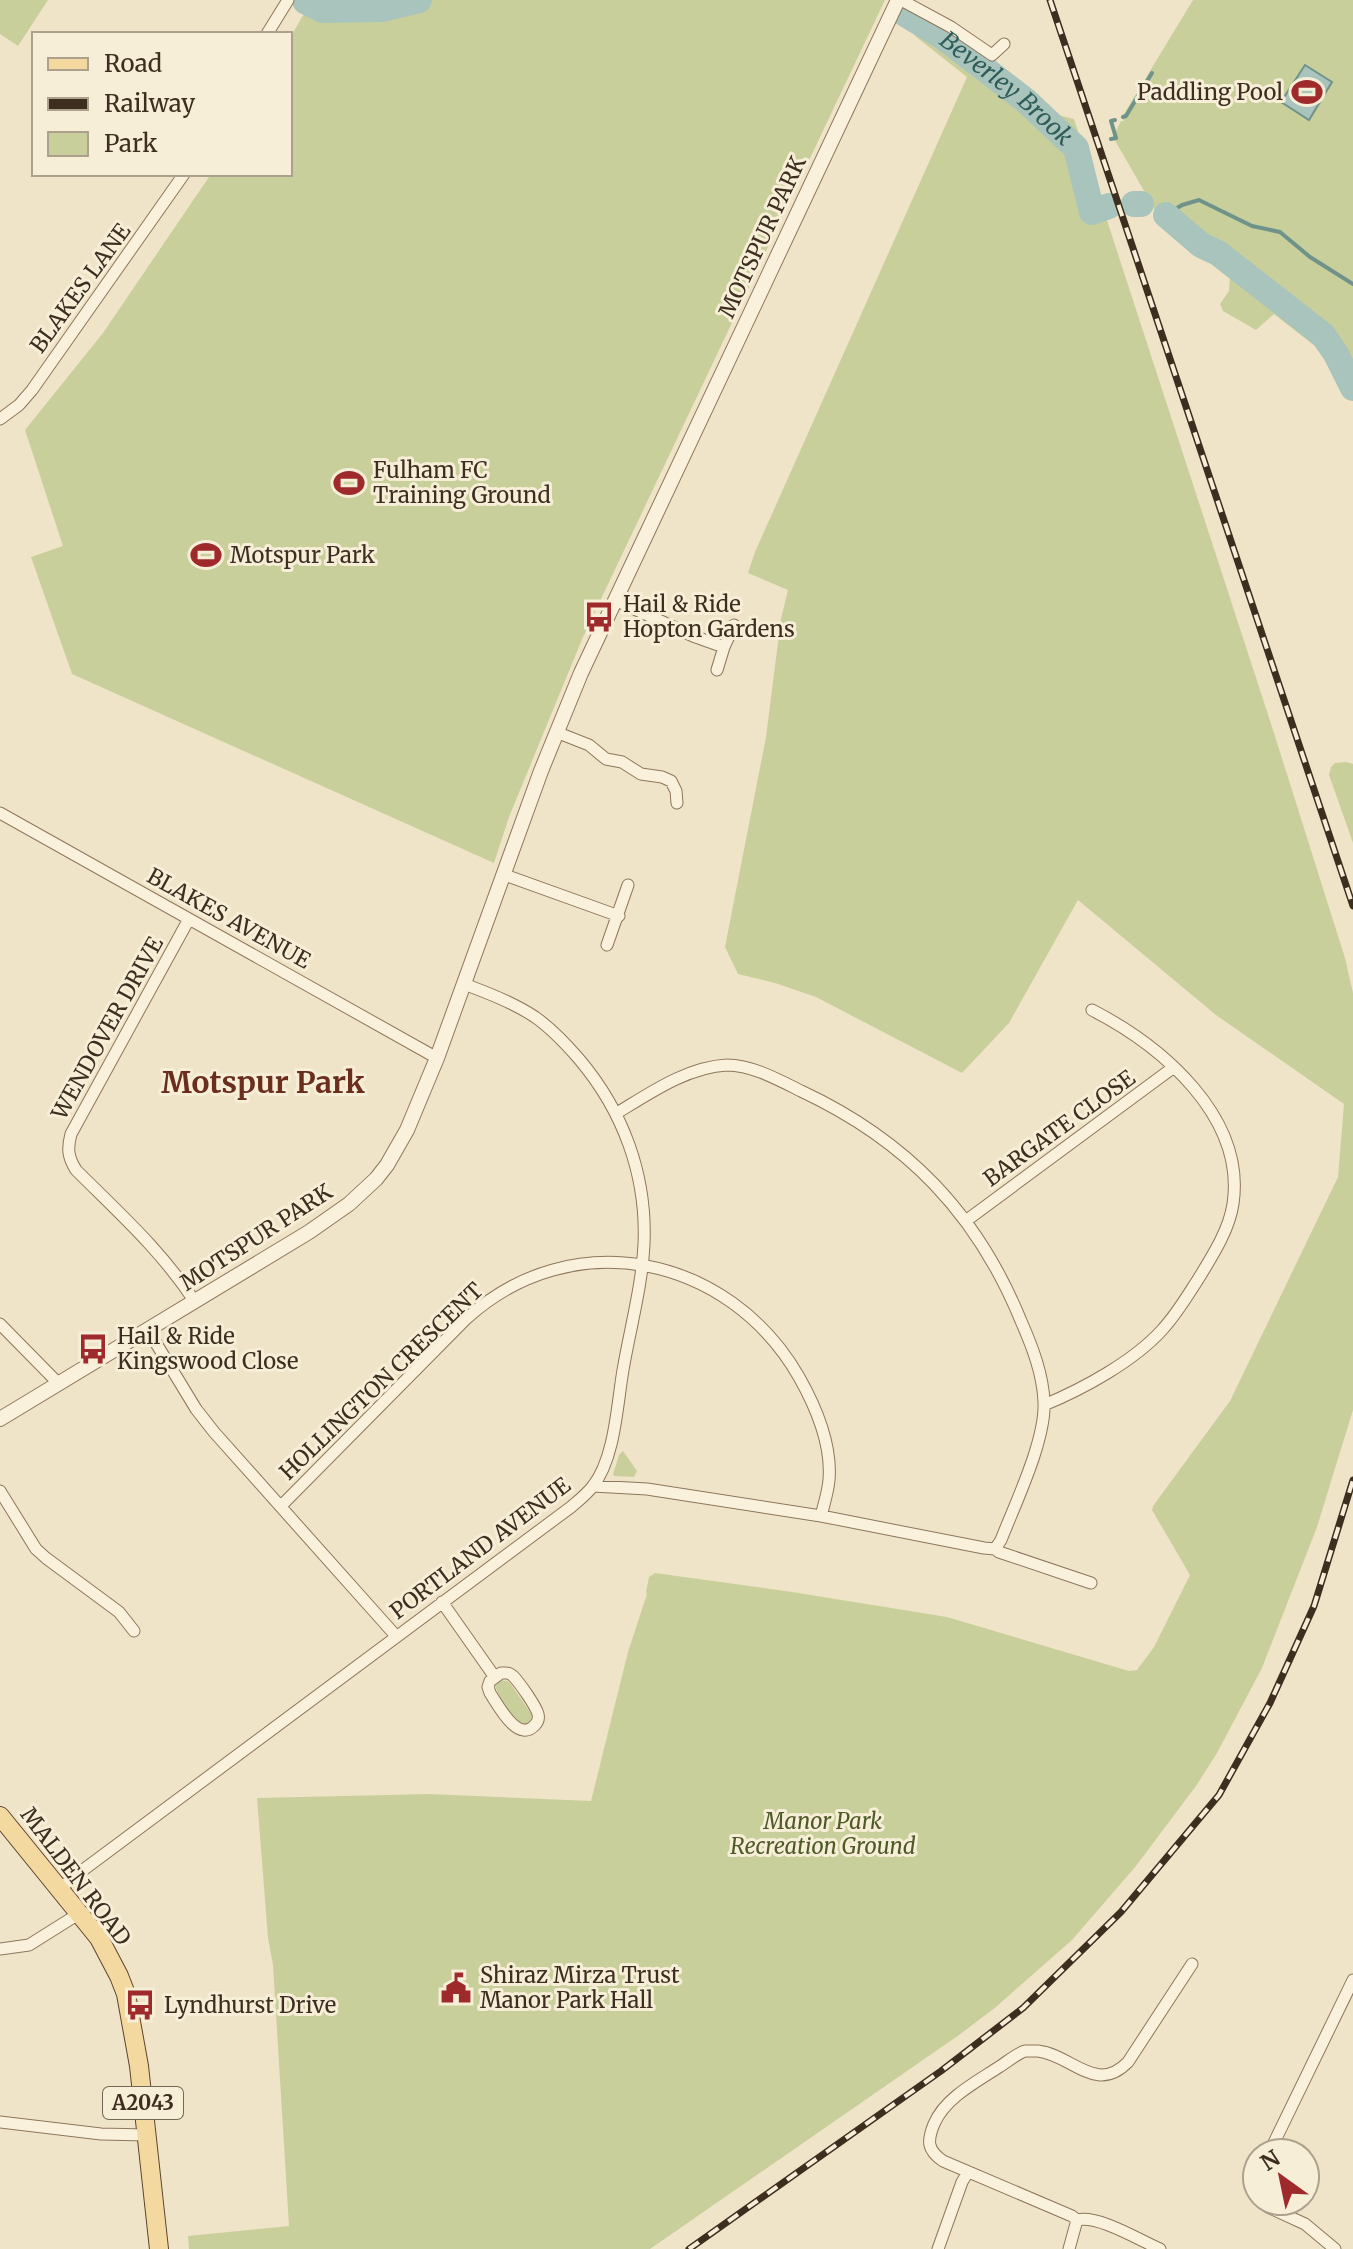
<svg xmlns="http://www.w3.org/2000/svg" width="1353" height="2249" font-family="Merriweather,serif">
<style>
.green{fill:#c9cf9b}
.water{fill:#a9c4bc;stroke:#6f938a;stroke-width:2}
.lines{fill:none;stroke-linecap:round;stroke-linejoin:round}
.stream{stroke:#6f938a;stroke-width:4}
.river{stroke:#a9c4bc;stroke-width:26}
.minor-casing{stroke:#8d765c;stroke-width:13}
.tertiary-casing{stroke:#8d765c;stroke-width:16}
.primary-casing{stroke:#5b4430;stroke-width:20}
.minor{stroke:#faf1dc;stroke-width:11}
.tertiary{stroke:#faf1dc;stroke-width:14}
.primary{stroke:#f3d9a0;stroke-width:18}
.rail-casing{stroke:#3d2e20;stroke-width:7}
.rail{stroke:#f7eed8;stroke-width:4;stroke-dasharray:12;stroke-linecap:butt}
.labels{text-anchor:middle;stroke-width:6;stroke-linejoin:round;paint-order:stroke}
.shield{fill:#f7eed8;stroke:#756857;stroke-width:2}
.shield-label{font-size:20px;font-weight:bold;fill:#3d2e20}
.poi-label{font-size:22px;fill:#3d2e20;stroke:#f7eed8;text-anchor:start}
.street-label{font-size:22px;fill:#3d2e20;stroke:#f7eed8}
.park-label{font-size:22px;font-style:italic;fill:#4d5a26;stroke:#f7eed8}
.water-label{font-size:24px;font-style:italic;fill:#2f5d5a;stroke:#f7eed8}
.district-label{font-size:30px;font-weight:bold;fill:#6b2e1e;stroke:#f7eed8}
</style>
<rect width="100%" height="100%" fill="#f0e4c8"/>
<!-- green -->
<path class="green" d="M0 0H48L18 46 0 34Z
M316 0H885L583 637 509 817 494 863 72 674 31 557 63 546 25 430 103 333 211 174H290V38L302 17Z
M1193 0H1353V397L1316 347 1274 314 1256 330 1223 311 1220 304 1229 291 1230 275 1171 233 1159 217 1113 137 1121 121H1124L1122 117Z
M925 19 946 33 1047 112 1074 119 1274 733 1345 958 1353 993V1410L1317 1527 1262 1668 1217 1753 1196 1786 1136 1866 1072 1940 996 2007 959 2035 650 2249H189L188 2236 289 2226 273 1965 268 1938 257 1798 429 1794 591 1801 628 1652 647 1594 646 1592 649 1577 655 1573 792 1592 947 1617 1129 1671 1137 1670 1154 1647 1190 1575 1152 1510 1153 1506 1230 1401 1338 1177 1344 1104 1216 1015 1078 900 1009 1023 962 1073 816 997 775 983 738 974 725 947 766 737 781 619 788 590 748 573 755 552 967 77 915 36 914 31 921 20Z
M1346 762 1353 764V843L1329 775 1331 767 1335 763Z
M623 1451 637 1471 634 1477 614 1476 613 1474 619 1455Z
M500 1680 507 1681 510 1683 532 1715 531 1722 528 1725C514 1722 500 1700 495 1686Z"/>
<!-- water -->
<path class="water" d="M1305 65 1332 82 1309 120 1281 102Z"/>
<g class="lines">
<!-- stream -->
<path class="stream" d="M1123 117 1126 116 1152 73
M1111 139 1116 138 1111 121 1115 120
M1076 150 1087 147
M1166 215 1182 205 1199 200 1252 226 1280 232 1310 257 1353 284"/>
<!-- river -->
<g class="river">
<path d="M305 1 323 10 382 9 419 0"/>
<path id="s1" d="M905 14 943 37 1025 100 1076 148 1092 212 1109 206"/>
<path d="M1134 204H1141"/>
<path d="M1166 215 1201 245 1218 253 1323 335 1336 354 1353 388"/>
</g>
<!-- minor casing -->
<g class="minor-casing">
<path id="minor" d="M901 0 951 27 992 55 1004 44
M267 34 288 0
M0 419 19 405 32 390 184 174
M615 600 693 636 724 647 734 625
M717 670 724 647
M556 732 589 745 606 759 622 762 641 774 662 777 671 781 676 791 677 803
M0 813 437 1058
M505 875 619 916
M189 919 71 1134C67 1149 68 1157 76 1170 119 1213 161 1250 195 1302
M607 945 628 885
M617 1113C650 1093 687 1067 727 1065 752 1065 779 1080 801 1091 906 1140 977 1213 1021 1321 1032 1346 1043 1374 1044 1402 1046 1440 1015 1504 1001 1540L995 1549
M967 1220 1174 1067
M0 1324 59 1384
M148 1330 196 1409 214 1432 396 1636
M1044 1405C1083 1389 1134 1361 1162 1330 1176 1315 1186 1298 1197 1281 1211 1258 1229 1231 1233 1204 1246 1117 1162 1046 1092 1010
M593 1486 647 1489 821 1516 984 1548 995 1549 999 1552 1091 1583
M0 1491 36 1549 46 1558 119 1612 134 1631
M281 1506 466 1319C572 1222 729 1255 799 1377 816 1407 832 1444 829 1480 828 1492 824 1504 821 1516
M442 1602 494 1676
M501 1673C507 1673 508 1672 513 1676 519 1682 536 1706 538 1714 539 1718 538 1722 535 1725 518 1744 498 1705 490 1693L488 1687 490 1681Z
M60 1889 75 1876 571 1507C578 1501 587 1494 593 1486 615 1458 617 1405 623 1370 630 1329 642 1286 644 1244 647 1175 623 1111 579 1059 566 1044 552 1029 535 1017 514 1003 488 993 464 984
M0 1949 29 1945 80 1913
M0 2122 101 2134 147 2135
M1269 2153 1353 1980
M1257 2179V2195
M1261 2201 1268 2207 1305 2224 1335 2249
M938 2249 962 2182 968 2172
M1069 2249 1077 2220
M1160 2249C1139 2240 1099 2215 1077 2220L1072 2216 943 2161C927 2150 927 2141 934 2124 945 2098 976 2082 999 2067 1007 2062 1016 2054 1025 2051 1027 2051 1036 2051 1038 2051 1072 2055 1096 2095 1128 2062L1192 1964"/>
</g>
<!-- tertiary casing -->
<g class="tertiary-casing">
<path id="tertiary" d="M0 1419 309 1232 349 1204 376 1179 387 1165 407 1130 437 1058 541 771 581 673 898 0"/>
</g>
<!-- primary casing -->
<g class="primary-casing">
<path id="primary" d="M0 1816 99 1938 119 1976 126 1994 139 2066 159 2249"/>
</g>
<!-- minor -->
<use href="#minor" class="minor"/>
<!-- tertiary -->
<use href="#tertiary" class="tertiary"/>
<!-- primary -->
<use href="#primary" class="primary"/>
<!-- rail casing -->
<g class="rail-casing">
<path id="rail" d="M1050 0 1353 906
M689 2249 941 2071 1023 2008 1121 1912 1219 1795 1270 1703 1314 1606 1353 1480"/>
</g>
<!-- rail -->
<use href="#rail" class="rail"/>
</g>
<!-- icons -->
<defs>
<g id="stadium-bare" transform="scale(2.4)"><path d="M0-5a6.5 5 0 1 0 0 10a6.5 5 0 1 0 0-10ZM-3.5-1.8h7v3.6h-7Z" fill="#9e2a2b" stroke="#f7eed8" stroke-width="2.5" paint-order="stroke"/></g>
<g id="bus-bare" transform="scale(2.4)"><path d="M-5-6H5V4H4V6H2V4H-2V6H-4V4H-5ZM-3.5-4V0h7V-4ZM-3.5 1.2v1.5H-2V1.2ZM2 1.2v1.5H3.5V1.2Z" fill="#9e2a2b" stroke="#f7eed8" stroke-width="2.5" paint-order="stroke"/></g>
<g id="civic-bare" transform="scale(2.4)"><path d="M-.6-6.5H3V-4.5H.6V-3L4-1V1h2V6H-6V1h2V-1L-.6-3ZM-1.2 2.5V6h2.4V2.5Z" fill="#9e2a2b" stroke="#f7eed8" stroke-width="2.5" paint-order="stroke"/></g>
</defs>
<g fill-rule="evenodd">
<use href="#stadium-bare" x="1307" y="92"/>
<use href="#stadium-bare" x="349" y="483"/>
<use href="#stadium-bare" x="206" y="555"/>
<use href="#bus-bare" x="599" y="617"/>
<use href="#bus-bare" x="93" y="1349"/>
<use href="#civic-bare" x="456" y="1988"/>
<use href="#bus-bare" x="140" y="2005"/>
</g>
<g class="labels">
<!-- shield labels -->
<rect class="shield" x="103" y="2087" width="80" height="32" rx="6"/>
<g class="shield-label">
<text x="143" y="2110">A2043</text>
</g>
<!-- poi labels -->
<g class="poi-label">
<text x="1283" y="100" text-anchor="end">Paddling Pool</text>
<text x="373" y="478">Fulham FC<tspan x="373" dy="25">Training Ground</tspan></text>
<text x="230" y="563">Motspur Park</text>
<text x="623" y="612">Hail &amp; Ride<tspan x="623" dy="25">Hopton Gardens</tspan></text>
<text x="117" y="1344">Hail &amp; Ride<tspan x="117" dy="25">Kingswood Close</tspan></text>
<text x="480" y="1983">Shiraz Mirza Trust<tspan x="480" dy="25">Manor Park Hall</tspan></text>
<text x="164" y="2013">Lyndhurst Drive</text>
</g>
<!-- street labels -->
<g class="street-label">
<text transform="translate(762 237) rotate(-65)" y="8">MOTSPUR PARK</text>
<text transform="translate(80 288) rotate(-54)" y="8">BLAKES LANE</text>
<text transform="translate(229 918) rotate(29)" y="8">BLAKES AVENUE</text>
<text transform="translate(107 1028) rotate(-61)" y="8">WENDOVER DRIVE</text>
<text transform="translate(1059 1128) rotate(-36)" y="8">BARGATE CLOSE</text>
<text transform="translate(256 1237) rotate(-33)" y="8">MOTSPUR PARK</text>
<text transform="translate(381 1381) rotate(-44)" y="8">HOLLINGTON CRESCENT</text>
<text transform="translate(480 1548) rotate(-37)" y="8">PORTLAND AVENUE</text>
<text transform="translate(76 1876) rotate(53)" y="8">MALDEN ROAD</text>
</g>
<!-- park labels -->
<g class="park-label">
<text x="823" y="1829">Manor Park<tspan x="823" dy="25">Recreation Ground</tspan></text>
</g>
<!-- water labels -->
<g class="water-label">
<text dy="8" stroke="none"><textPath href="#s1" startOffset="126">Beverley Brook</textPath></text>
</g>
<!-- district labels -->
<g class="district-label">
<text x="263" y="1093">Motspur Park</text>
</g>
</g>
<!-- legend -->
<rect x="32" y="32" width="260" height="144" fill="#f7eed8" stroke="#ada18e" stroke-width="2"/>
<rect x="48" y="58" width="40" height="12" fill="#f3d9a0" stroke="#ada18e" stroke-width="2"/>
<text x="104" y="72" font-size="24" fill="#3d2e20">Road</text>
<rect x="48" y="98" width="40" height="12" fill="#3d2e20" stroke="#ada18e" stroke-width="2"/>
<text x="104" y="112" font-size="24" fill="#3d2e20">Railway</text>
<rect x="48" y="132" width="40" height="24" fill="#c9cf9b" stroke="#ada18e" stroke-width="2"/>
<text x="104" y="152" font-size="24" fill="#3d2e20">Park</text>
<!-- north arrow -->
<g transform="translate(1281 2177) rotate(327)"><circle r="38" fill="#f7eed8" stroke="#ada18e" stroke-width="2"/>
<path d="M0-6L14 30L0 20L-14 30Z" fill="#9e2a2b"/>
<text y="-12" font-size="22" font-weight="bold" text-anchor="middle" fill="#3d2e20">N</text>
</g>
</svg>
